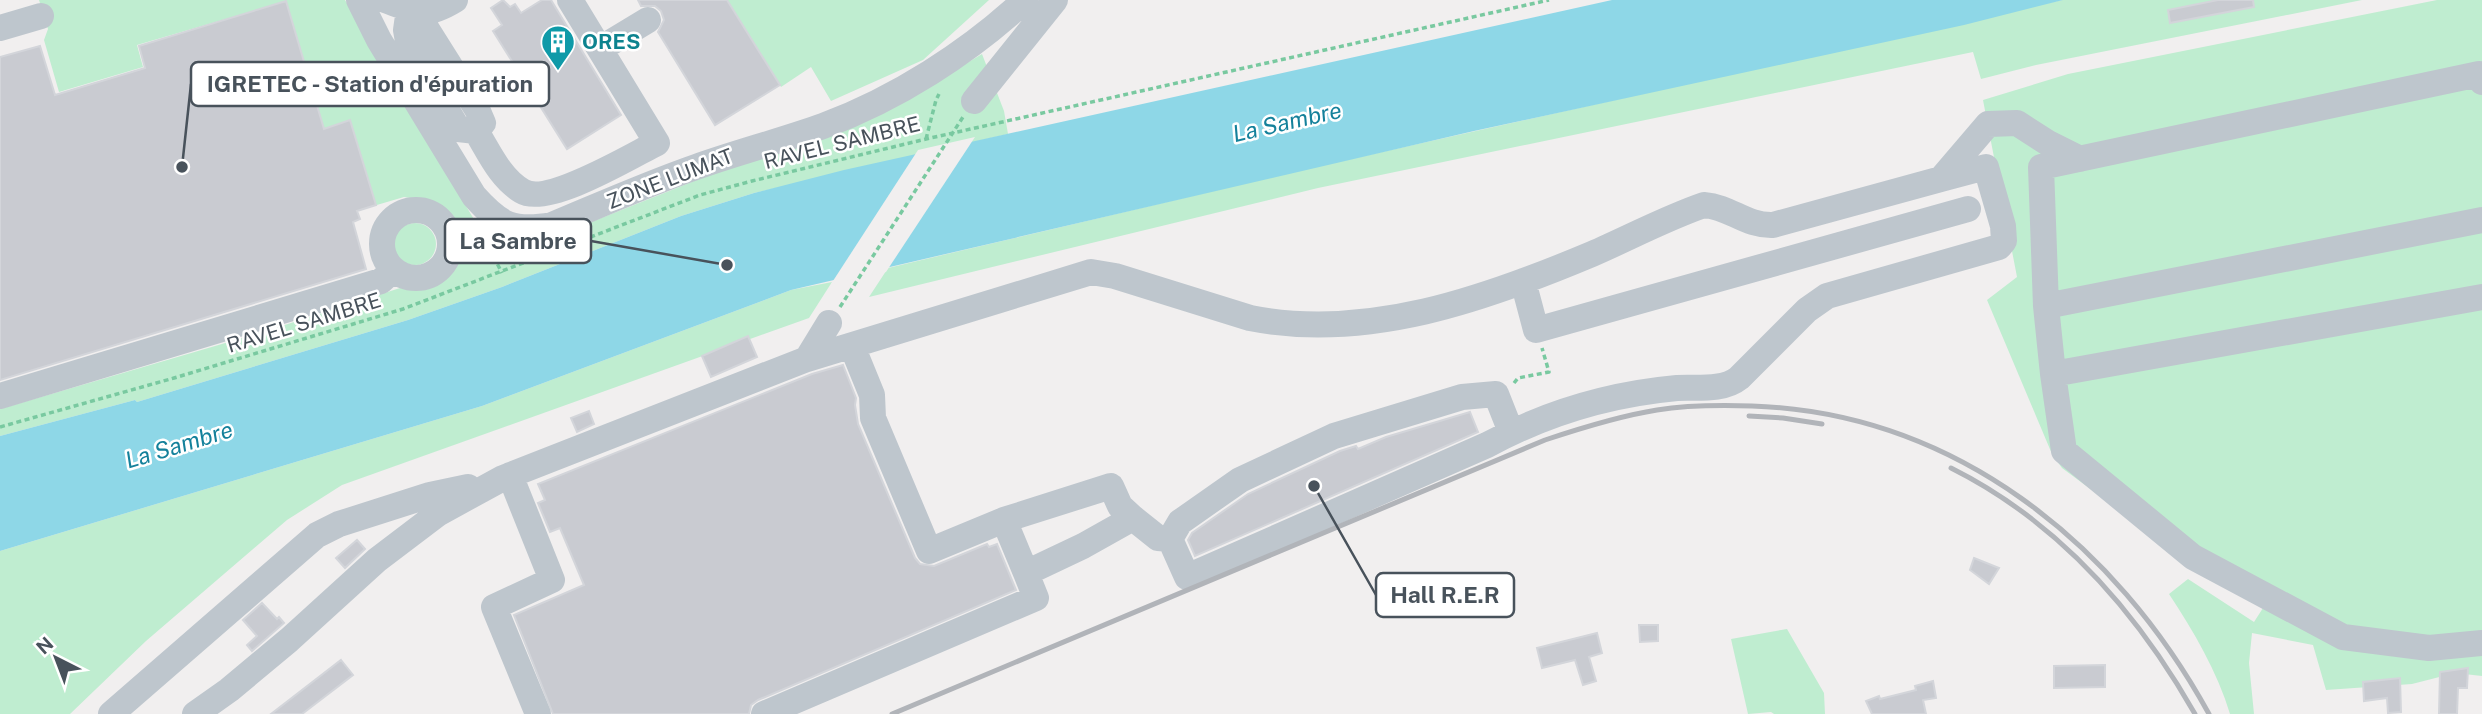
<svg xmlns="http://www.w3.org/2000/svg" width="2482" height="714" font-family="'Public Sans',sans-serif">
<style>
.green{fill:#bfedd0}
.water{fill:#8ed7e7}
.pier{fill:#f1efef}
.building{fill:#c9cbd1;stroke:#d3d5da;stroke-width:2}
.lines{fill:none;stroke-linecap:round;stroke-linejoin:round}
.path{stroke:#79c9a0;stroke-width:3.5;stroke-dasharray:5 3.5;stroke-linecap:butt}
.minor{stroke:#bec6cd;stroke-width:26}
.rail{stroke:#b1b4b9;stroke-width:5}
.labels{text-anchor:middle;stroke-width:5;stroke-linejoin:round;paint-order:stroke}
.culture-label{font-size:21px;font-weight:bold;fill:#0d838f;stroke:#fff;text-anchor:start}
.street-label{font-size:21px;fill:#48525b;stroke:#fff}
.water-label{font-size:23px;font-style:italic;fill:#14819b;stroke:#fff}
.leader{fill:none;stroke:#48525b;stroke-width:2.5}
.callout-dot{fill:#48525b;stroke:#fff;stroke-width:2.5}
.callout{fill:#fff;stroke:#48525b;stroke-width:2.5}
.callout-label{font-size:23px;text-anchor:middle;font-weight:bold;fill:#48525b}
</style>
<rect width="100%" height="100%" fill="#f1efef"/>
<!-- green -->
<path class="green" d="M39 0H345L479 228C504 241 513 244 541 242L920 91 982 54 1004 111 1008 134 754 193 681 216 502 287 408 320 137 402 135 400 0 436V409L266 331 400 288 431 284 449 270 457 243 455 228 447 213 434 202 404 197 370 207 345 123 319 130 281 3 137 45 143 67 59 92 44 40 48 29Z
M726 0H989L923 60 831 101 811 67 781 87Z
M2062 0H2362L2036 65 1981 79 1973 52 1318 188 869 297 888 268 1297 171Z
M2437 0H2482V676L2455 673 2412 684 2326 690 2313 645 2252 633 2249 663 2254 714H2230C2217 671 2194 632 2169 594L2188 579 2254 622 2263 608 2219 584 2062 468 2052 454 1987 300 2017 277 1983 100 2068 74Z
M394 244a21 21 0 1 1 42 0a21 21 0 1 1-42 0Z
M832 282 809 318 342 485 287 520 146 641 70 714H0V551L482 406 791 290Z
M1787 629 1824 693 1825 714H1774L1771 712 1748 714 1731 639Z"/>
<!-- water -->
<path class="water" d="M1612 0H2063L1964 25 1474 131 791 290 482 406 0 551V436L135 400 137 402 408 320 502 287 681 216 754 193 844 170Z"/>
<!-- pier -->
<path class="pier" d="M975 137 886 272 831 284 918 150Z"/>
<!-- building -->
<path class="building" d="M503 0 510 7 515 4 521 13 542 0H551L621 115 567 149 493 31 502 25 491 8Z
M638 0H727L780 85 715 125 658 32 664 20 661 11 655 6H641Z
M2218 0H2253L2254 7 2170 23 2168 10Z
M286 1 324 129 350 120 376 205 357 211 360 219 353 222 366 269 0 380V57L40 46 55 95 145 68 139 46Z
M748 336 757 357 711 377 702 356Z
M843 365 856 398 855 405 858 424 915 558 920 564 934 566 987 544 989 547 997 544 1016 590 758 700 751 705 749 714H553L514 615 584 585 560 528 550 532 538 503 545 500 538 484 812 374Z
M589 411 594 424 577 432 571 418Z
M1470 412 1478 432 1195 556 1188 540 1192 533 1248 494 1340 451 1356 446 1358 449 1386 437Z
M357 540 365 549 345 568 336 558Z
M1974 558 1999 568 1989 584 1970 570Z
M262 603 277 619 279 617 284 623 252 651 247 645 257 636 243 620Z
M1639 625H1658V641L1640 642Z
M1597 633 1602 653 1589 657 1596 681 1583 685 1575 660 1542 668 1537 648Z
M341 660 353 675 302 714H271Z
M2105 665V687L2054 688V666Z
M2468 668 2467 688H2458L2457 714H2439L2440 672Z
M2400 678 2401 712 2388 713 2387 698 2364 701 2363 682Z
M1933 681 1936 698 1923 700 1926 714H1872L1866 701 1879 696 1880 699 1916 690 1915 686Z"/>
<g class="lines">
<!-- path -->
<path class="path" d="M926 139 936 100 939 94
M482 234 502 273
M840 307 963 117
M1514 383 1518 378 1549 372 1542 348
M0 427 174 378 403 309 700 195 752 181 926 139 1549 0"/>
<!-- minor -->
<path class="minor" d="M359 0 379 40 474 196C500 225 513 232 552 225 600 205 647 184 696 167 738 152 781 141 823 126 896 99 968 53 1025 0
M385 0C416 11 424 19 455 0
M409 9 406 30 409 47 458 129 476 131
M423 13 426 28 477 109 483 123 476 131
M0 28 41 16
M600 49 648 20
M974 101 1055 0
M476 131C489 152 500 178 522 191 547 207 631 156 657 143L570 0
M382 244a34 34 0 1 1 68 0a34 34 0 1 1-68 0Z
M1523 281 1536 330 1968 209
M2482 297 2053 374 2064 451 2193 557 2343 637 2429 648 2482 643
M2046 306 2041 167 2479 74 2482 82
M852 346 872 395 873 418 929 551 1004 520 1026 573 1083 546 1133 518 1158 538 1170 539 1187 577 1487 445C1546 413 1611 394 1677 388 1697 387 1723 391 1739 378L1807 310 1827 296 1999 247 2004 241 2003 226 1986 167 1941 179
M807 359 1091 272 1115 276 1250 318C1367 341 1485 299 1592 254 1629 238 1666 218 1704 205 1731 207 1745 226 1773 225L1941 179 1988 124 2017 123 2048 143 2080 159
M2053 374 2046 306 2482 220
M0 396 381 281 393 270
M510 475 552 580 494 607 538 714
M1004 520 1111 486 1120 506 1133 518
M1170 539 1180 522 1240 480 1334 436 1462 397 1496 394 1511 432
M111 714 317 535 339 524 430 495 468 487
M195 714 229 690 289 640 377 560 439 513 503 478 807 359 829 323
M764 714 1036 598 1026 573"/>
<!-- rail -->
<path class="rail" d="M1749 416 1783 418 1822 424
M1951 468C2059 522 2136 610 2195 714
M892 714 1545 440C1581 428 1619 416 1657 410 1688 405 1721 405 1752 406 1954 413 2115 542 2209 714"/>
</g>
<!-- icons -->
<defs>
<g id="building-pin" transform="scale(1.75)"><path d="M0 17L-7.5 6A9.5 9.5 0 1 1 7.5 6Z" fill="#0f9aa8" stroke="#fff"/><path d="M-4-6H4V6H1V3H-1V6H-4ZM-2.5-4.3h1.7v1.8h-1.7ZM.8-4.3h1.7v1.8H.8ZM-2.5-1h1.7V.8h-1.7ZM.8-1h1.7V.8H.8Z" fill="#fff"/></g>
</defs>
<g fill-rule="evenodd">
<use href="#building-pin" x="558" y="42"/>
</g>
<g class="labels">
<!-- culture labels -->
<g class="culture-label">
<text x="582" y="49">ORES</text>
</g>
<!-- street labels -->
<g class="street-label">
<text transform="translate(842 143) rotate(-14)" y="7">RAVEL SAMBRE</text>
<text transform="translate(670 179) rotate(-21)" y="7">ZONE LUMAT</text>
<text transform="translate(304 323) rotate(-17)" y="7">RAVEL SAMBRE</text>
</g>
<!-- water labels -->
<g class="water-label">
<text transform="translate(1287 122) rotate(-13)" y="8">La Sambre</text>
<text transform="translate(179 445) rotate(-17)" y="8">La Sambre</text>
</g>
</g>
<!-- callouts -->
<path class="leader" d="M182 167L191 84M727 265L591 241M1314 486L1376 595"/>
<g class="callout-dot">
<circle cx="182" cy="167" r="7"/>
<circle cx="727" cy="265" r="7"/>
<circle cx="1314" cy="486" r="7"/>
</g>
<g class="callout">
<rect x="191" y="62" width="358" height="44" rx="7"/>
<rect x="445" y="219" width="146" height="44" rx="7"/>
<rect x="1376" y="573" width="138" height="44" rx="7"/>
</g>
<g class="callout-label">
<text x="370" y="92">IGRETEC - Station d'épuration</text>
<text x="518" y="249">La Sambre</text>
<text x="1445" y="603">Hall R.E.R</text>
</g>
<!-- north arrow -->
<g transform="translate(56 658) rotate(318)" stroke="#ffffff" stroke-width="5" paint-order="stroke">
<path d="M0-5L12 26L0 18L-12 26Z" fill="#48525b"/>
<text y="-10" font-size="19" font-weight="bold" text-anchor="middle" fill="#48525b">N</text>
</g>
</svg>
